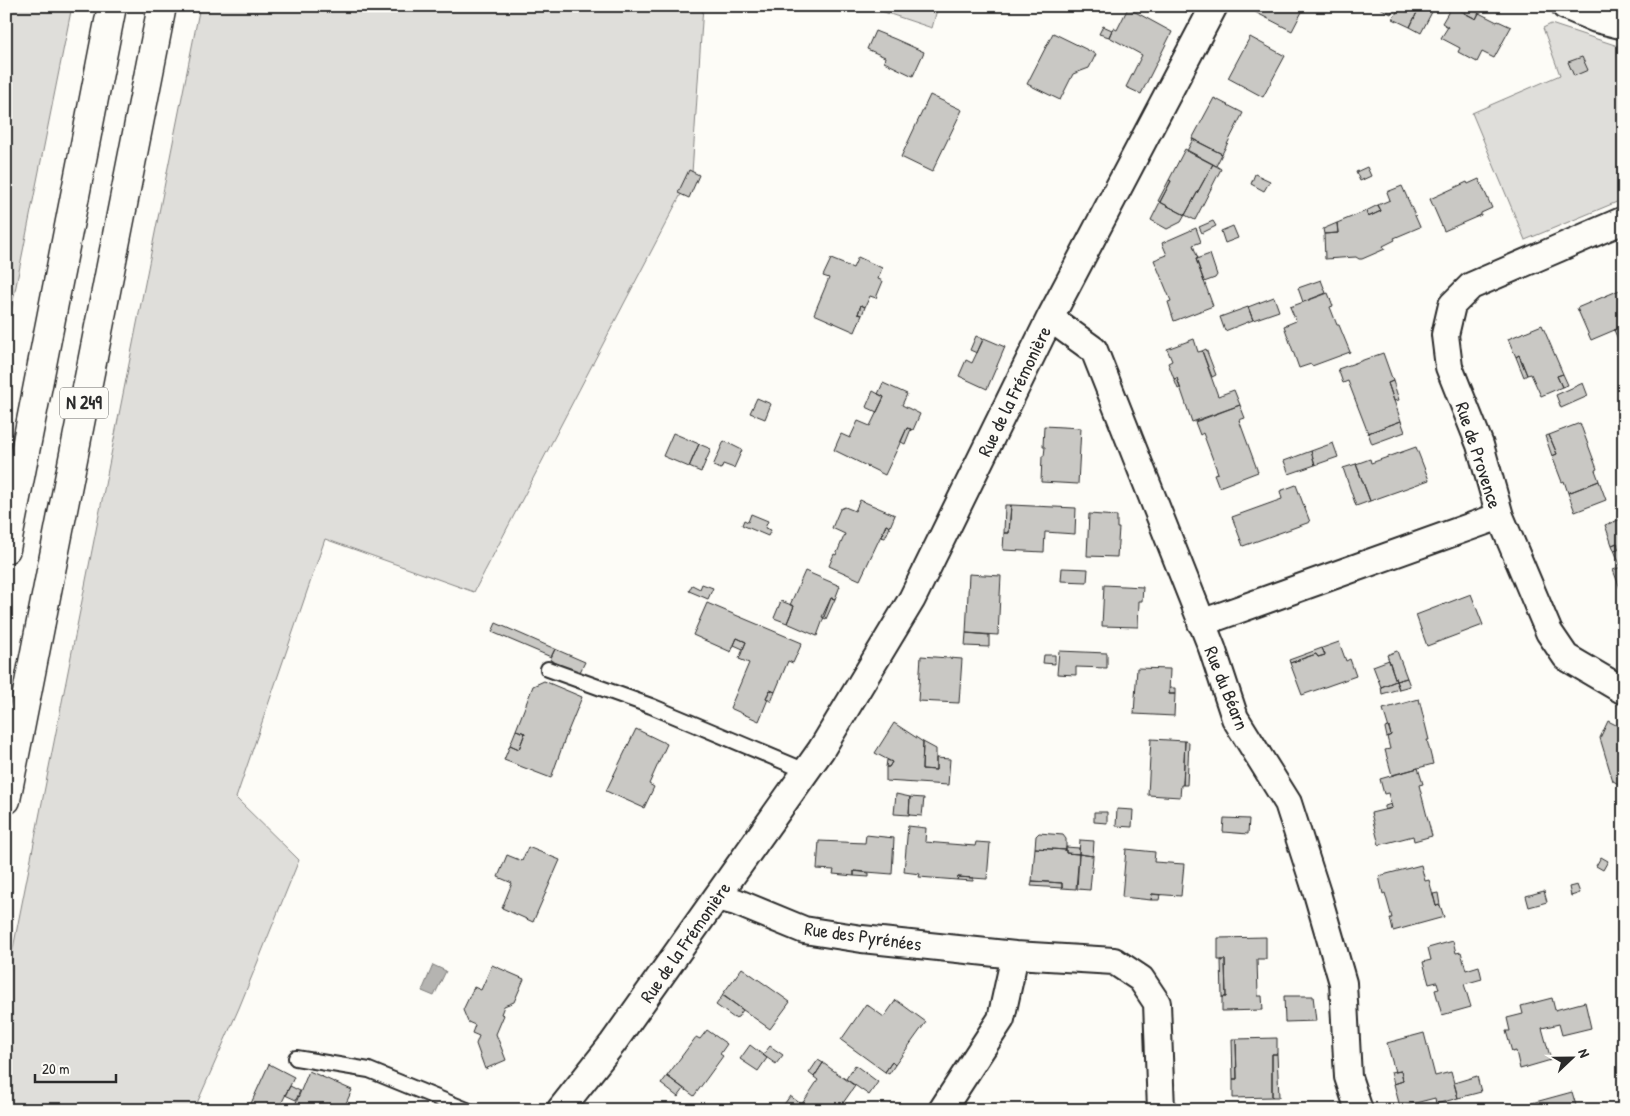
<svg xmlns="http://www.w3.org/2000/svg" width="1630" height="1116" font-family="'Patrick Hand',sans-serif">
<style>
.green{fill:#dfdeda;stroke:#858482}
.water{fill:#b5b4b1;stroke:#7e7d7b}
.building{fill:#c9c8c4;stroke:#2b2b2b}
.lines{fill:none;stroke-linecap:round;stroke-linejoin:round}
.lane-casing{stroke:#2b2b2b;stroke-width:18}
.street-casing{stroke:#2b2b2b;stroke-width:30}
.highway-casing{stroke:#2b2b2b;stroke-width:31}
.lane{stroke:#fdfcf7;stroke-width:14}
.street{stroke:#fdfcf7;stroke-width:26}
.highway{stroke:#fdfcf7;stroke-width:28}
.labels{text-anchor:middle;stroke-width:4;stroke-linejoin:round;paint-order:stroke}
.shield{fill:#fdfcf7;stroke:#6a6a68;stroke-width:1}
.shield-label{font-size:18px;font-weight:bold;fill:#2b2b2b}
.street-label{font-size:19px;fill:#2b2b2b;stroke:#fdfcf7}
</style>
<rect width="100%" height="100%" fill="#fdfcf7"/>
<filter id="ink" filterUnits="userSpaceOnUse"><feTurbulence type="fractalNoise" baseFrequency=".02" numOctaves="2"/><feDisplacementMap in="SourceGraphic" scale="10" xChannelSelector="R" yChannelSelector="G"/><feConvolveMatrix kernelMatrix="1 2 1 2 8 2 1 2 1" color-interpolation-filters="sRGB"/></filter>
<g filter="url(#ink)">
<!-- green -->
<path class="green" d="M6 6H72L6 336Z
M200 6H703L692 173 474 592 325 539 236 798 299 860 239 1008 194 1110H6V984Z
M866 6H938L932 28Z
M1551 24 1624 48V199L1525 240 1472 113 1560 75 1543 28Z"/>
<!-- water -->
<path class="water" d="M433 965 446 971 434 996 422 991Z"/>
<!-- building -->
<path class="building" d="M1258 6H1305L1292 31 1255 12Z
M1381 6H1395L1391 14 1380 8Z
M1400 6H1420L1410 27 1393 19Z
M1420 6 1432 12 1421 33 1410 27Z
M1452 6 1476 19 1479 13 1497 22 1498 21 1511 27 1494 58 1482 52 1477 62 1458 52 1460 48 1441 38 1448 27 1442 23Z
M1468 7 1479 13 1476 19 1464 13Z
M1128 8 1172 32 1141 94 1126 87 1142 55 1109 37 1113 28 1117 30Z
M1103 26 1112 30 1109 37 1099 34Z
M875 31 895 39 924 52 913 76 884 62 885 57 867 49Z
M1053 33 1096 54 1089 68 1073 74 1060 100 1027 84Z
M1250 37 1285 56 1263 97 1228 78Z
M1582 57 1588 70 1574 76 1568 62Z
M930 95 962 110 932 172 901 157Z
M1214 98 1243 113 1222 154 1192 139Z
M1193 139 1222 154 1216 166 1187 151Z
M1185 149 1213 164 1185 215 1160 202 1171 181 1169 180Z
M1213 164 1221 169 1195 220 1185 215Z
M1367 167 1371 176 1360 181 1356 172Z
M689 170 699 175 689 198 678 193Z
M1255 174 1270 181 1264 191 1251 184Z
M1479 179 1492 208 1481 213V215L1444 231 1430 199 1467 182 1468 184Z
M1169 180 1171 181 1160 202 1158 201Z
M1402 186 1420 227 1394 238 1395 240 1383 246 1385 249 1362 259H1359L1356 257 1325 259 1324 234 1338 233 1337 223 1366 211 1368 217 1381 211 1378 205 1390 200 1387 192Z
M1160 202 1185 215 1181 222 1167 229 1151 220Z
M1378 205 1381 211 1368 217 1366 211Z
M1213 221 1216 226 1202 233 1199 227Z
M1337 223 1338 233 1324 234 1323 229Z
M1233 226 1238 238 1225 243 1221 231Z
M1196 228 1201 242 1193 245 1198 259H1196L1213 306 1174 321 1168 302 1171 301 1154 260 1167 255 1162 243Z
M1210 254 1217 275 1215 278 1204 282 1196 259Z
M858 257 882 268 878 279 883 281 876 298 870 296 865 307 861 305 858 314 862 315 855 332 814 314 829 278 823 276 831 259 853 268Z
M1321 280 1326 293 1303 302 1298 288Z
M1622 289H1624V326L1591 340 1577 308Z
M1328 293 1333 306 1330 307 1337 325H1339L1350 352 1312 366 1311 364 1299 368 1284 326 1296 321 1290 307Z
M1274 297 1279 311 1253 320 1248 307Z
M861 305 865 307 862 315 858 314Z
M1248 307 1253 320 1225 331 1220 317Z
M1542 325 1563 374 1557 376 1562 387 1541 396 1531 374 1527 375 1519 355 1516 357 1508 339Z
M1624 326V336L1618 339 1614 330Z
M976 336 983 339 977 353 970 350Z
M984 338 1005 347 987 389 959 376 966 360 972 363Z
M1194 339 1198 352 1202 351 1218 396 1234 390 1240 405 1192 422 1177 378 1174 379 1168 363 1172 361 1167 349Z
M1206 349 1216 375 1212 377 1202 351Z
M1383 353 1393 381 1388 383 1401 421 1368 433 1348 381 1343 383 1338 369Z
M1519 355 1527 375 1524 377 1516 357Z
M1563 374 1568 385 1562 387 1557 376Z
M1177 378 1180 388 1178 389 1174 379Z
M1393 381 1399 400 1394 401 1388 383Z
M883 383 907 394 902 405 920 414 913 430 907 428 885 475 834 450 841 434 850 438 858 421 870 426 884 397 878 394Z
M1583 383 1588 396 1561 408 1556 395Z
M873 391 884 397 877 412 866 407Z
M757 398 771 404 765 419 750 413Z
M1240 405 1245 418 1239 420 1258 472 1219 487 1214 474 1218 473 1203 433 1200 435 1195 422Z
M1401 421 1405 432 1372 444 1368 433Z
M1580 423 1597 469 1595 470 1599 481 1568 493 1564 481 1562 482 1552 456 1557 454 1549 435Z
M1044 426 1081 428 1078 484 1041 482 1042 456H1044L1045 447H1043Z
M907 428 911 429 905 444 901 442Z
M673 433 699 444 689 467 663 456Z
M1549 435 1557 454 1552 456 1545 436Z
M724 441 742 450 734 468 723 464 721 469 713 466Z
M1333 443 1338 457 1315 465 1311 451Z
M699 444 711 449 701 472 689 467Z
M1416 447 1429 480 1370 501 1356 464 1370 459 1371 463Z
M1311 451 1315 465 1289 474 1284 461Z
M1356 464 1370 501 1356 506 1343 468Z
M1599 481 1606 500 1575 512 1568 493Z
M1296 485 1310 522 1243 546 1232 517 1282 499 1280 491Z
M860 500 895 515 890 527 886 525 860 580 829 566 834 554 836 555 845 534 832 528 840 509 845 507 855 511Z
M1005 505H1011L1009 533H1004Z
M1011 505 1076 508 1075 534 1045 532 1044 552 1003 550 1004 533H1009Z
M751 514 768 521 765 528 771 530 768 536 742 525 744 520 748 522Z
M1089 514 1117 516V528H1119L1117 557 1087 556Z
M1624 518V586L1620 588 1613 570 1621 567 1614 550 1618 549 1617 543 1612 545 1605 525Z
M886 525 890 527 885 538 881 537Z
M1617 543 1618 549 1614 550 1612 545Z
M1062 568 1088 569 1087 582 1061 581Z
M805 571 840 586 835 599 831 598 817 636 787 623 794 606 790 605Z
M969 574 1001 576 998 635 966 633Z
M702 584 713 588 708 599 689 591 692 585 700 589Z
M1104 585 1143 587 1142 601H1139L1138 627 1102 626Z
M1471 594 1483 625 1427 646 1416 615Z
M831 598 835 599 826 619 822 617Z
M781 601 794 606 787 623 774 618Z
M707 603 802 643 793 663 788 661 775 692 770 690 766 698 768 699 759 721 730 708 749 663 739 659 746 642 737 638 731 652 693 635Z
M496 623 555 649 551 657 492 632Z
M966 633 989 635V647L965 646Z
M737 638 746 642 743 649 734 645Z
M1339 642 1346 661 1350 659 1356 676 1302 695 1290 663 1316 654 1318 657 1325 655 1322 648Z
M1322 648 1325 655 1318 657 1316 654 1290 663 1289 660Z
M555 649 585 662 579 674 550 660Z
M1059 651 1107 653V668L1076 667V675L1057 674Z
M1397 651 1407 678 1396 681 1387 655Z
M1044 655H1055V664L1043 663Z
M921 656 962 659 959 703 918 701Z
M1389 660 1396 681 1381 687 1373 666Z
M1137 668 1170 669 1169 694H1175L1174 716 1134 714Z
M1407 678 1410 686 1399 689 1396 681Z
M544 681 582 697 566 736 551 778 504 760 510 745 519 749 525 733 516 730 533 686Z
M1396 681 1399 689 1382 694 1381 687Z
M1170 688H1175V694H1169Z
M770 690 775 692 771 702 766 698Z
M1419 699 1429 740H1427L1433 764 1392 775 1385 750 1390 749 1387 737 1391 735 1383 709Z
M1608 721 1624 729V787L1613 781 1600 738Z
M894 723 923 742 922 769 936 770V758L950 759 948 785 886 781V767H889L892 762 875 753Z
M1388 727H1389L1391 735 1387 737 1385 728Z
M636 729 667 744 649 784 654 787 644 808 606 791Z
M516 730 525 733 519 749 510 745Z
M1151 739 1185 741 1183 785H1181L1180 797 1148 795Z
M1185 741 1189 742 1187 785H1183Z
M923 742 936 749V770L922 769Z
M887 760 892 762 889 767H886Z
M1418 768 1423 784 1419 785 1432 836 1414 841 1413 836 1379 845 1371 813 1392 808 1388 793 1384 794 1380 779Z
M896 794 910 797 909 815 894 814Z
M910 797 924 798 922 816 909 815Z
M1391 804 1392 808 1385 810V806Z
M1117 809 1133 810 1132 827 1116 826Z
M1094 812H1107V823L1094 822Z
M1224 818 1249 819 1248 834 1223 832Z
M908 826 926 828 925 842 975 846 976 842 990 843 987 879 958 877 957 880 919 877 920 874 904 872Z
M1039 833 1063 835 1066 839V850L1035 848 1036 836Z
M866 835 894 838 892 874 854 871V876L833 874 834 870 817 869 819 841 865 843Z
M1080 840 1094 841 1093 856 1079 854Z
M528 847 560 860 533 922 502 908 512 883 498 877 507 855 522 861Z
M1066 847 1079 848V854L1066 853Z
M1035 848 1066 850V853L1079 854 1076 889 1062 888V883L1032 881Z
M1126 849 1155 852 1154 862 1184 864 1181 896 1152 894 1151 900 1122 897Z
M1079 854 1093 856 1090 890 1077 889Z
M1601 857 1608 861 1603 870 1596 866Z
M1421 865 1425 881 1429 880 1436 906 1440 905 1444 917 1393 931 1390 918H1392L1385 893 1383 894 1379 876Z
M854 871 869 873V877L854 876Z
M958 877 973 878V881L957 880Z
M1032 881 1062 883V888L1031 886Z
M1577 885 1580 893 1571 896 1569 887Z
M1544 891 1547 902 1529 907 1526 896Z
M1438 893 1440 905 1436 906 1433 894Z
M1152 894 1160 895 1159 900H1151Z
M1266 937V959H1257L1258 996H1262L1263 1010 1222 1011V997H1226L1225 960H1218V938Z
M1453 941 1456 953 1461 952 1466 970 1479 966 1482 979 1464 984 1471 1007 1442 1015 1435 990 1439 989 1437 982 1429 984 1423 962 1431 960 1428 948Z
M1221 960H1225L1226 997H1222Z
M492 965 524 979 514 1002 504 1006 501 1014 504 1015 496 1034 506 1060 485 1069 476 1044 479 1036 472 1033 475 1025 468 1022 463 1010 474 987 481 990Z
M742 968 790 1002 770 1029 722 995Z
M723 995 743 1010 738 1017 734 1018 716 1005Z
M1284 996H1313L1316 1021 1285 1022Z
M1552 998 1555 1010 1585 1002 1591 1028 1562 1035 1559 1024 1542 1028 1551 1060 1520 1069 1516 1051 1512 1052 1506 1031H1510L1507 1018 1523 1014 1521 1006Z
M896 1000 926 1022 895 1065 892 1062 885 1072 841 1040 866 1004 884 1017Z
M707 1030 727 1044 720 1054 723 1056 694 1096 667 1076 696 1037 700 1039Z
M1424 1033 1435 1076 1451 1072 1458 1098 1436 1104 1435 1098 1400 1107 1394 1084 1403 1081 1401 1071 1395 1072 1387 1043Z
M1277 1038V1054H1272V1097L1233 1098V1079H1237L1236 1039Z
M1232 1039H1236L1237 1079H1233Z
M750 1045 767 1058 758 1071 740 1059Z
M770 1046 783 1055 776 1064 763 1055Z
M1272 1054H1277L1279 1097H1272Z
M818 1060 823 1063 814 1077 809 1073Z
M892 1062 895 1065 889 1074 885 1072Z
M823 1063 855 1086 838 1110H798L818 1080 814 1077Z
M269 1064 294 1077 290 1086 278 1110H248Z
M855 1065 878 1082 869 1095 846 1079Z
M309 1071 352 1090 343 1110H293Z
M1395 1071V1072L1401 1071 1403 1081 1394 1084 1391 1072Z
M667 1076 684 1089 678 1097 661 1084Z
M1477 1076 1481 1092 1458 1098 1454 1083Z
M290 1086 300 1091 296 1100 285 1095Z
M1572 1092 1577 1109 1586 1107V1110H1529L1528 1104Z
M790 1096 801 1104 798 1110H780Z"/>
<g class="lines">
<!-- lane casing -->
<g class="lane-casing">
<path id="lane" d="M548 669 651 706 806 771
M296 1058 369 1070 467 1110"/>
</g>
<!-- street casing -->
<g class="street-casing">
<path id="street" d="M1565 6 1596 19 1624 26
M1050 318 1094 350 1212 648 1235 718 1288 803 1317 893 1343 983 1348 1077 1359 1110
M1500 516 1549 632 1566 657 1624 691
M1201 623 1500 516 1480 445 1449 367 1445 335 1452 305 1471 286 1624 220
M717 897 736 902 804 930 862 939 1015 955 1114 961 1141 979 1157 1003 1161 1110
M560 1110 613 1043 821 750 912 599 1050 318 1214 6
M942 1110 1001 1019 1015 955"/>
</g>
<!-- highway casing -->
<g class="highway-casing">
<path id="highway" d="M6 549 112 6
M6 800 162 6"/>
</g>
<!-- lane -->
<use href="#lane" class="lane"/>
<!-- street -->
<use href="#street" class="street"/>
<!-- highway -->
<use href="#highway" class="highway"/>
</g>
</g>
<g class="labels">
<!-- shield labels -->
<rect class="shield" x="60" y="387.5" width="48" height="31" rx="4"/>
<g class="shield-label">
<text x="84" y="409">N 249</text>
</g>
<!-- street labels -->
<g class="street-label">
<text transform="translate(1014 391) rotate(-64)" y="7">Rue de la Frémonière</text>
<text transform="translate(1479 455) rotate(72)" y="7">Rue de Provence</text>
<text transform="translate(1227 688) rotate(68)" y="7">Rue du Béarn</text>
<text transform="translate(863 936) rotate(8)" y="7">Rue des Pyrénées</text>
<text transform="translate(685 942) rotate(-55)" y="7">Rue de la Frémonière</text>
</g>
</g>
<!-- margin -->
<rect width="1630" height="1116" fill="none" stroke="#fdfcf7" stroke-width="25"/>
<rect x="12" y="12" width="1605" height="1091" fill="none" stroke="#2b2b2b" stroke-width="2" filter="url(#ink)"/>
<!-- north arrow -->
<g transform="translate(1572 1058) rotate(68)" stroke="#fdfcf7" stroke-width="4" paint-order="stroke">
<path d="M0-4L9 19L0 12L-9 19Z" fill="#2b2b2b"/>
<text y="-8" font-size="14" font-weight="bold" text-anchor="middle" fill="#2b2b2b">N</text>
</g>
<!-- scale -->
<path d="M35 1074v8h81v-8" fill="none" stroke="#2b2b2b" stroke-width="2.5"/>
<text x="42" y="1074" font-size="15" fill="#2b2b2b" stroke="#fdfcf7" stroke-width="4" paint-order="stroke">20 m</text>
</svg>
